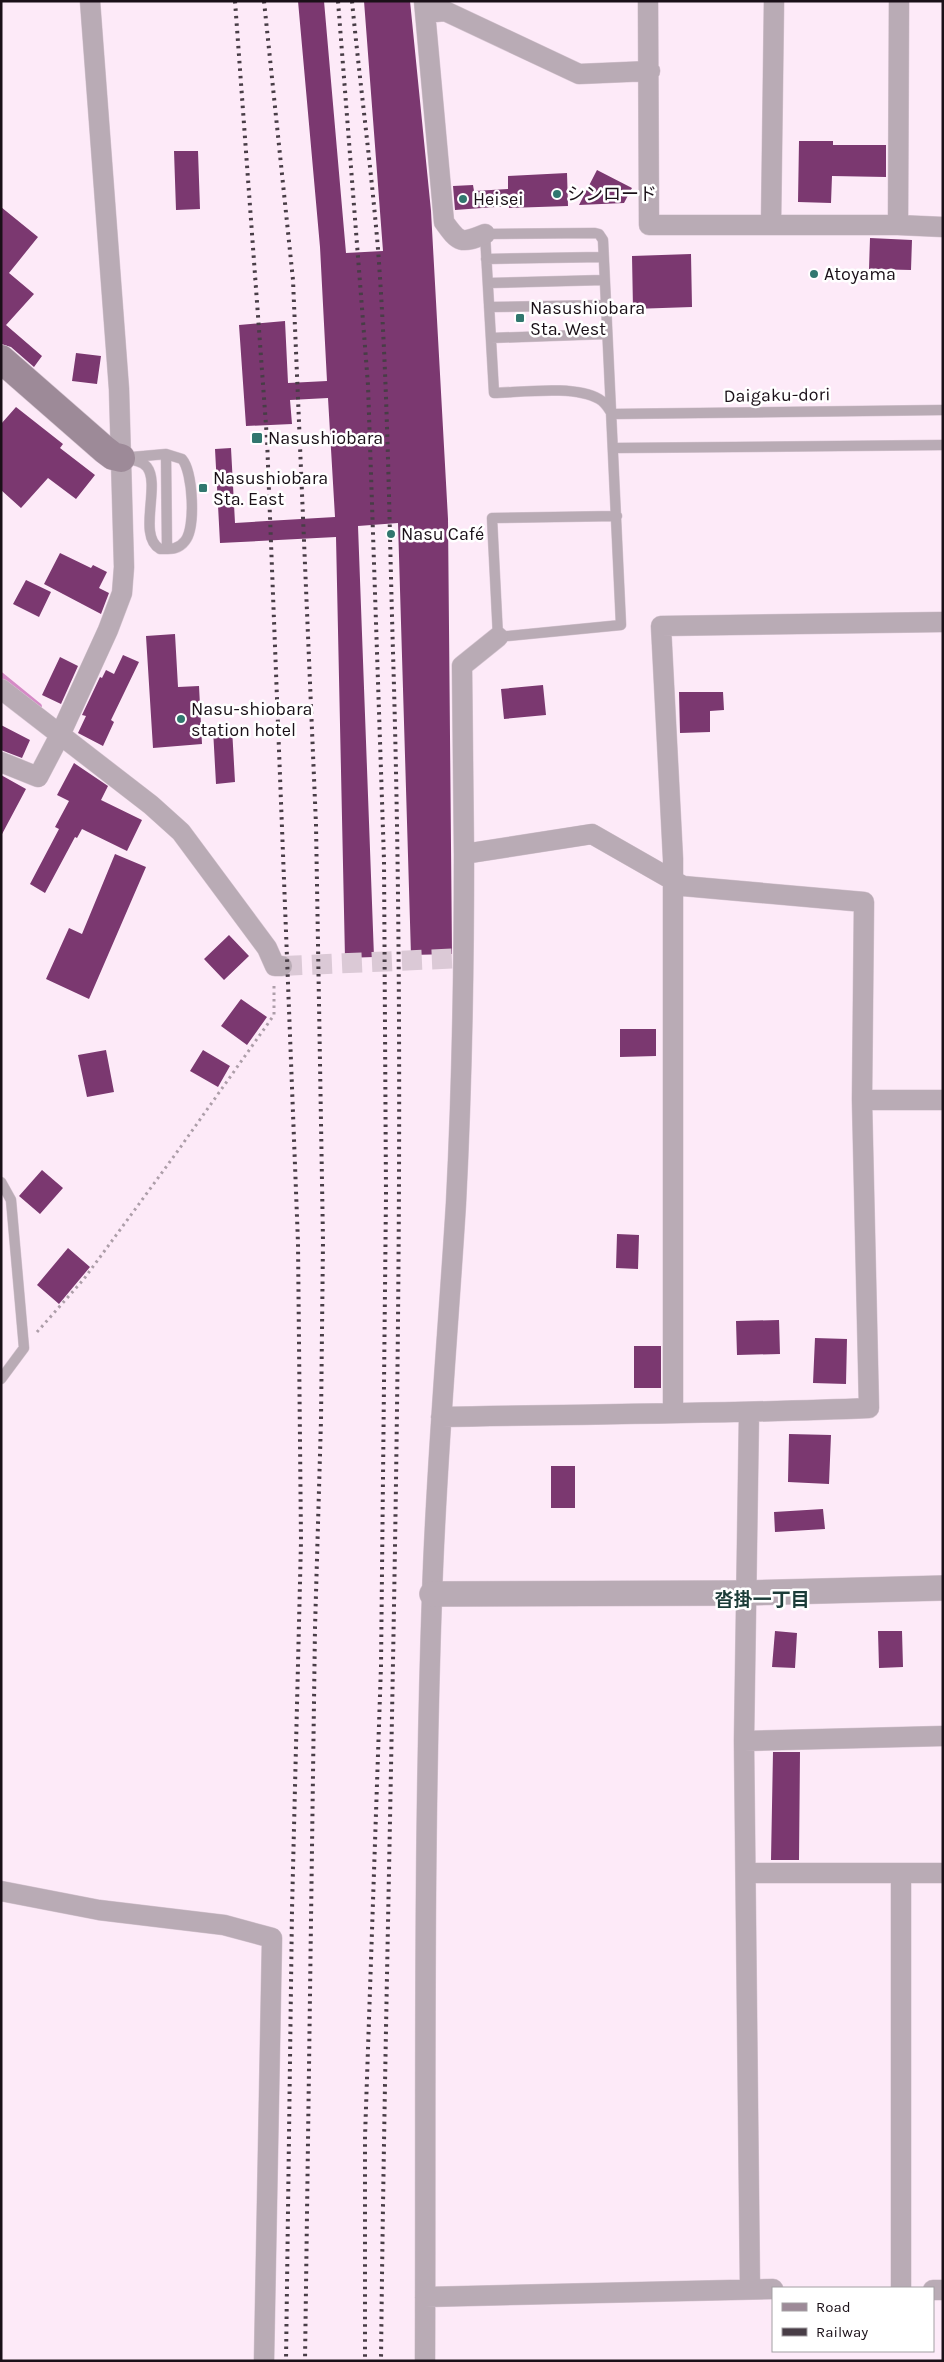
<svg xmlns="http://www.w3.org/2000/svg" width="944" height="2362" font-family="Karla,'Noto Sans JP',sans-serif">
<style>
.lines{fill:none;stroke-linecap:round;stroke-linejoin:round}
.stream{stroke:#d58ac6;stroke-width:5.5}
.building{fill:#7b3870}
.minor-tunnel{stroke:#dbc9d6;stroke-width:20;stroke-dasharray:20 10;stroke-linecap:butt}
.service-casing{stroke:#d9c7d4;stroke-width:11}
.minor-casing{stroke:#d9c7d4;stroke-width:21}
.tertiary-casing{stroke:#d9c7d4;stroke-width:26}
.secondary-casing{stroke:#d9c7d4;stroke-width:29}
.path{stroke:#ad9ea9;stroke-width:3;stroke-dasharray:2.5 4;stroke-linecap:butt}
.service{stroke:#b9abb5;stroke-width:10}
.minor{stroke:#b9abb5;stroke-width:20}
.tertiary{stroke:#b9abb5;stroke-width:25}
.secondary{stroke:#9d8a98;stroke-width:28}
.rail{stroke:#483d46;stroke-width:4;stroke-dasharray:2.5 5;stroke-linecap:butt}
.poi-dot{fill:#31776f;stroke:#fff;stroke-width:2}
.labels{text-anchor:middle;stroke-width:5;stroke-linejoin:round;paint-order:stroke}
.poi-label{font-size:18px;fill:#1a1018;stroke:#fff;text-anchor:start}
.street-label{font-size:18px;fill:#1a1018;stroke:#fff}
.neighbourhood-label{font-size:19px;font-weight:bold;fill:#1b3c38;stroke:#fff}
</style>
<rect width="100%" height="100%" fill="#fdeaf8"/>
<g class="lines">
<!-- stream -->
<path class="stream" d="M1 675 39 706"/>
</g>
<!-- building -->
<path class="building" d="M298 1H324L346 253 383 251 364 1H410L431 211 448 519 452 954 411 955 398 523 358 526 374 957 345 958 336 537 220 543 215 449 231 448 235 523 335 517 328 398 290 400 292 424 246 426 239 325 285 321 288 383 327 381 320 247Z
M799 141H833V145H886V177L832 176 831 203 798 202Z
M174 151H198L200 209 176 210Z
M597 170 632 188 624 203 579 205Z
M567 173 568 206 509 208V206L455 210 453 186 473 185 474 191 508 189V176Z
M1 207 38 237 9 273 34 294 6 325 42 356 34 367 11 347 1 344Z
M870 238 912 240 911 270 869 269Z
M691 254 692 307 633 309 632 256Z
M76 353 101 356 97 384 72 381Z
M16 407 63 444 60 448 95 475 76 499 48 478 21 508 1 490V424Z
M60 553 91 568 93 565 107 572 99 588 109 593 101 614 44 584Z
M26 580 51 592 39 617 13 604Z
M175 634 178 687 199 686 202 744 153 748 146 636Z
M123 655 139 662 111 720 114 722 103 746 78 733 86 716 82 715 100 677 102 678 106 670 114 674Z
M60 657 78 666 61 704 42 695Z
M543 685 546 715 504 719 501 689Z
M679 692H723L724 710 710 711V732L680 733Z
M1 725 30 740 22 758 1 750Z
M232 728 235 782 216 784 213 729Z
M74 763 108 786 101 800 142 820 127 851 82 829 77 838 75 837 45 893 30 884 59 829 55 827 69 801 57 795Z
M1 775 26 789 1 836Z
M115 854 146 867 89 999 46 979 69 928 82 934Z
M229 935 249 956 224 980 204 959Z
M241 999 267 1017 247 1045 221 1026Z
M620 1029H656V1056L620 1057Z
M106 1050 114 1092 87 1097 78 1055Z
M203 1050 230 1066 218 1087 190 1071Z
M42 1170 63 1188 40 1214 19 1196Z
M617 1234 639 1235 638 1269 616 1268Z
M68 1248 90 1267 59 1304 37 1285Z
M779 1320 780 1354 737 1355 736 1321Z
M815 1338 847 1339 846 1384 813 1383Z
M634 1346H661V1388H634Z
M789 1434 831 1435 829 1484 788 1482Z
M551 1466H575V1508H551Z
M823 1509 825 1529 775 1532 774 1512Z
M775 1631 797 1633 795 1668 772 1667Z
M878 1631H902L903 1667 879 1668Z
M773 1752H800L799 1860H771Z"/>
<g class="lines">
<!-- minor-tunnel -->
<path class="minor-tunnel" d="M282 966 464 958"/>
<!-- service casing -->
<g class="service-casing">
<path id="service" d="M486 259 603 257
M488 283 604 280
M489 307 605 305
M491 338 606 334
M612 414C608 408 606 403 599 399 575 385 523 392 494 393L485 234 595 233 599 234 603 240 621 625 498 637 492 518 617 516
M612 414 943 410
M614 448 943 445
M166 454 182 459C193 472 196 528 185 541 178 550 170 549 160 549 137 536 161 485 147 467 142 460 129 459 121 458Z
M166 454 167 549
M1 1182 11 1200 24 1348 1 1379"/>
</g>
<!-- minor casing -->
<g class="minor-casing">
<path id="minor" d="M424 1 444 222C459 243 461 244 485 234
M648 1 649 225H898L943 227
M426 13 445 11 579 74 650 71
M771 225 774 1
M898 225 899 1
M1 689 151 805 181 832 267 948 275 966H282
M1 762 38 777 60 735 108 630 122 593 124 567 119 389 90 1
M464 854 462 666 498 637
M862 1100H943
M673 1412V859L661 626 943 622
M749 1413 744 1741 750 2289
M744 1741 943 1736
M746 1873H901V2288
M901 1873H943
M1 1891 99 1910 224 1925 272 1938 264 2361
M933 2290H943
M425 2297 773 2289
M425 2361C426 2106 423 1851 432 1596 436 1465 448 1334 456 1203 462 1087 464 970 464 854L592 834 683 886 864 902 862 1100 869 1408C727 1414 584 1414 441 1417"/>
</g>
<!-- tertiary casing -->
<g class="tertiary-casing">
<path id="tertiary" d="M432 1594 745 1593 943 1588"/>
</g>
<!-- secondary casing -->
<g class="secondary-casing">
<path id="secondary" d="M1 359 105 450 113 456 121 458"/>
</g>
<!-- path -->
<path class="path" d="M37 1332 84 1279 177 1152 274 1015V985"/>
<!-- service -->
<use href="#service" class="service"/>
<!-- minor -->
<use href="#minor" class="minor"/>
<!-- tertiary -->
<use href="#tertiary" class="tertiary"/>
<!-- secondary -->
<use href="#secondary" class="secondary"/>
<!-- rail -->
<path class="rail" d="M235 1 267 439 298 1243 301 1541 292 1910 286 2361
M264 1 293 280 316 825 323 1241 321 1420 315 1628 305 2361
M338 1 368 385 384 860 386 1195 381 1666 365 2137V2361
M352 1C360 84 371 166 378 249 388 383 389 518 393 652 410 1222 387 1791 381 2361"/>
</g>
<!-- markers -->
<g class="poi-dot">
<circle cx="557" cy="194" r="5"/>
<circle cx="463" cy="199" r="5"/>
<circle cx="814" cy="274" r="5"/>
<rect x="515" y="313" width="10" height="10" rx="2.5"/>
<rect x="251" y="432" width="12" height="12" rx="2.5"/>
<rect x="198" y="483" width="10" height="10" rx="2.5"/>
<circle cx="391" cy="534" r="5"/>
<circle cx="181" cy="719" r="5"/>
</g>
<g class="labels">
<!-- poi labels -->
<g class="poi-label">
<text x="567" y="200">シンロード</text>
<text x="473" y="205">Heisei</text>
<text x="824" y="280">Atoyama</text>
<text x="530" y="314">Nasushiobara<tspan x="530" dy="21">Sta. West</tspan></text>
<text x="268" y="444">Nasushiobara</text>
<text x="213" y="484">Nasushiobara<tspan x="213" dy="21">Sta. East</tspan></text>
<text x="401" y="540">Nasu Café</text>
<text x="191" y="715">Nasu-shiobara<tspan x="191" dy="21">station hotel</tspan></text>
</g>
<!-- street labels -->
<g class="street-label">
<text transform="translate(777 395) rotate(-1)" y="6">Daigaku-dori</text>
</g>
<!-- neighbourhood labels -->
<g class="neighbourhood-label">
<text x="762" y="1606">沓掛一丁目</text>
</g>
</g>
<!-- border -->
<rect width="944" height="2362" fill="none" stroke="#1a1018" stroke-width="5"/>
<!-- legend -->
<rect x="772" y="2287" width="162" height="65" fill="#ffffff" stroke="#a39fa3"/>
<rect x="782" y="2303" width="25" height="8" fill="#9d8a98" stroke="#a39fa3"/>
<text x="816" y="2312" font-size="15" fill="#1a1018">Road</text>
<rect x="782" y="2328" width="25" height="8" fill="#483d46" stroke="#a39fa3"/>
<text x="816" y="2337" font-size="15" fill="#1a1018">Railway</text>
</svg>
